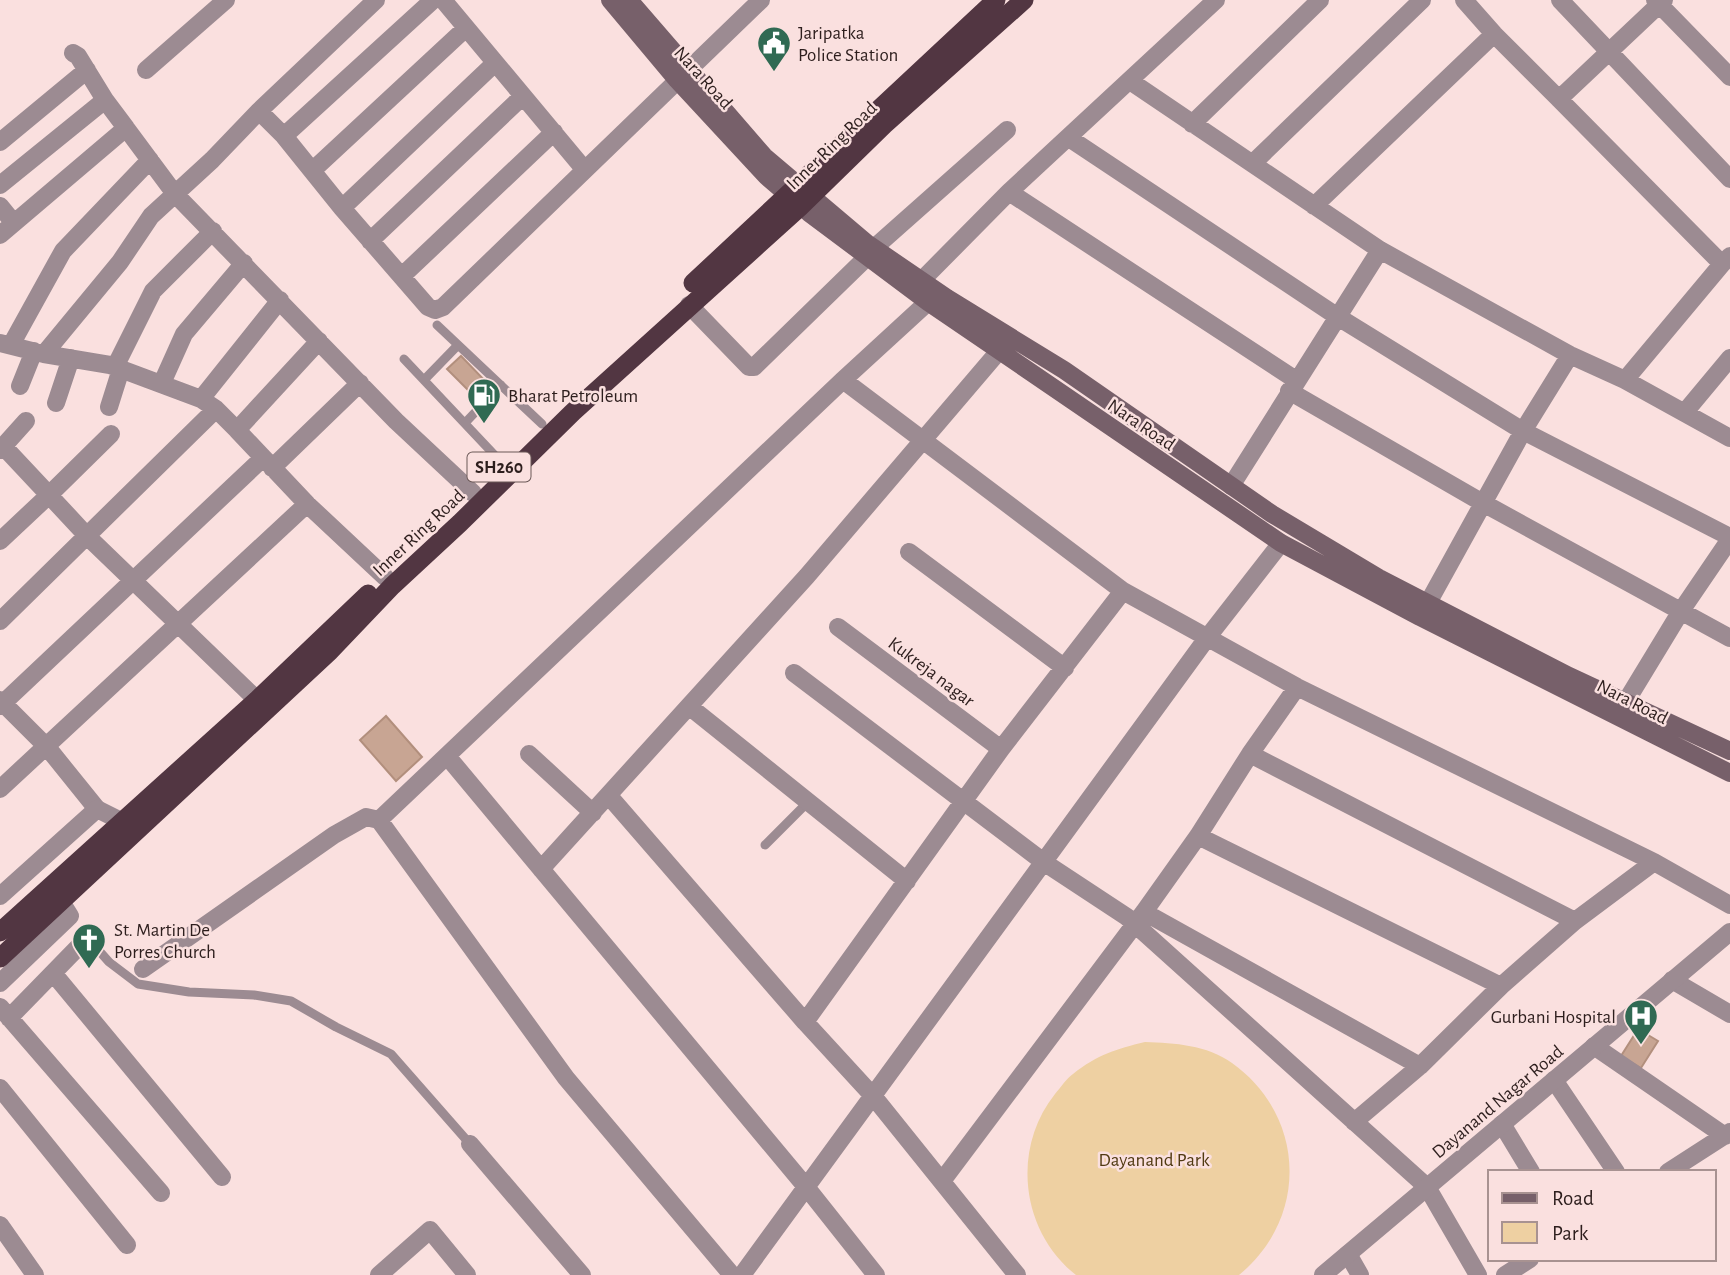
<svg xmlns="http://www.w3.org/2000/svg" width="1730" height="1275" font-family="'Alegreya Sans',sans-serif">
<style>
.green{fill:#eed0a2}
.building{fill:#c8a593;stroke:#b28f7d;stroke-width:2}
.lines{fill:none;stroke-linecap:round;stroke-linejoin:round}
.service{stroke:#9c8b92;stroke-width:9}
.minor{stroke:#9c8b92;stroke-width:18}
.tertiary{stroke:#9c8b92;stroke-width:18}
.secondary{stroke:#77606a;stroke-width:18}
.trunk{stroke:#523642;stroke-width:19}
.labels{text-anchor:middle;stroke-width:5;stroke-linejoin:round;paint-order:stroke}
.shield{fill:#fae0df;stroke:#6a5857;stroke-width:2}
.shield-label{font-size:18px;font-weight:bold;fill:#2d1e1d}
.poi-label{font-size:19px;fill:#2d1e1d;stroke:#fae0df;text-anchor:start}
.street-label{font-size:19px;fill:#2d1e1d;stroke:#fae0df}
.park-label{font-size:19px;fill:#513a12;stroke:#fae0df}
</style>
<rect width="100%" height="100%" fill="#fae0df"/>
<!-- green -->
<path class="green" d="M1145 1042C1175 1043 1207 1045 1232 1063 1306 1116 1309 1218 1239 1275H1076C1021 1232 1011 1149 1055 1094 1061 1087 1066 1079 1073 1074 1097 1055 1116 1049 1145 1042Z"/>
<!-- building -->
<path class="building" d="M461 356 490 386 477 399 447 369Z
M386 716 422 757 396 781 360 740Z
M1638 1029 1658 1041 1641 1068 1621 1056Z"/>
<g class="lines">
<!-- service -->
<path class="service" d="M437 325 542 424
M404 359 503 464
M424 380 458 345
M465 423 501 385
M765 845 808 802
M93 944 109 962 138 984 189 992 254 995 291 1001 336 1027 391 1054 470 1144"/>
<!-- minor -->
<path class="minor" d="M376 0 259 111 284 136 342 208 428 307 435 310 443 307 761 0
M443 0 584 169
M1464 0 1494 34 1559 99
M1560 0 1730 179
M1655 0 1730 77
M1664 0 1559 99 1722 264 1730 256
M73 53 78 56 105 100 126 128
M146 70 226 0
M1130 81 1380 250 1570 355 1625 380 1730 438
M1192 124 1320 0
M284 136 433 0
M1069 138 1338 317 1523 431 1730 537
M0 142 87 70
M1253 163 1422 0
M313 170 466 28
M0 185 105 100
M1009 192 1296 380
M0 206 13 222
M1314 206 1494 34
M342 208 495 63
M0 235 126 128 175 194 396 421 473 493
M370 241 523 96
M874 248 1007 130
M402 276 554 132
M922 280 1009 192 1216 0
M689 305 749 367H754L867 257
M0 343 44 354 110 365 201 399 216 409 237 430 307 504
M11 345 63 251 150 160
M44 354 120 262 151 216 212 160 259 111
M115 367 153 291 213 231
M843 380 1123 591
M1625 380 1722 264
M162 383 184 334 244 263
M20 386 34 351
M1289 391 1483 503 1730 638
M201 399 280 300
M56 403 71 358
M109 407 121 369
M1685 412 1730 358
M237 430 319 341
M4 447 49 495 111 434
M0 450 26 421
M272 468 360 383
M1231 486 1380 250
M0 541 49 495 88 537 257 700
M909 552 1065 668
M1428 603 1523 431 1570 355
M0 621 216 409
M838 627 1001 749
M794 673 1045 863 1127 917 1427 1187 1478 1275
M0 700 47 747 97 809
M0 706 263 458
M690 707 907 881
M1619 713 1681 611 1730 539
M529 754 593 813
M1250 754 1575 921
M447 756 807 1188 876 1275
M0 789 307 504 385 577
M609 796 805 1022
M1198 836 1501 986
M541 869 807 576 999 351
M1144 912 1420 1066
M143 969 334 835 366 817 379 820
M53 973 222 1177
M1672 980 1730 1014
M0 1007 161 1193
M9 1018 88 937
M1594 1046 1725 1136
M1554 1080 1616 1172
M0 1088 127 1245
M1354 1122 1420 1066 1501 986 1575 921 1654 862
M1502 1124 1531 1172
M470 1144 582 1275
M1668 1172 1730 1132
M942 1181 1144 912 1198 836 1250 754 1297 687
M0 1225 35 1275
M1348 1254 1360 1275
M379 1275 430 1230 467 1275
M732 1275 566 1078 379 820 843 380 928 302
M742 1275 1207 638 1281 543
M1017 1275 873 1096 805 1022 1001 749 1123 591 1297 687 1654 862 1730 905
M1505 1275 1530 1259"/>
<!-- tertiary -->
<path class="tertiary" d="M0 896 97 809 123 822
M0 983 70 916 60 900
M1323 1275 1730 932"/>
<!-- secondary -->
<path class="secondary" d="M610 0 677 80 766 176 809 213 928 302 1281 543 1420 617 1730 773
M629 0 764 156 868 244 947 298 1064 370 1272 514 1379 578 1569 676 1730 751"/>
<!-- trunk -->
<path class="trunk" d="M693 283 996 0
M0 932 257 700 368 594
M0 958 330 651 392 586 460 523 573 412 800 207 884 125 1024 0"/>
</g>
<!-- icons -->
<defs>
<g id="civic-pin" transform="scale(1.75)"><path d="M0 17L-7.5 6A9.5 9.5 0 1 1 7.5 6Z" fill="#306a53" stroke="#fae0df"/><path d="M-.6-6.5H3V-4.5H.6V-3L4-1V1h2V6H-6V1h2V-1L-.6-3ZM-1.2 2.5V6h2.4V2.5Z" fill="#fff"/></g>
<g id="fuel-pin" transform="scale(1.75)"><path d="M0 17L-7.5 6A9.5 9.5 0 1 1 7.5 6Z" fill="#306a53" stroke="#fae0df"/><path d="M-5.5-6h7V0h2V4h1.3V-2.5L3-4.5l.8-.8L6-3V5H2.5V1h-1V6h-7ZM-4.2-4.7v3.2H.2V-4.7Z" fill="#fff"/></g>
<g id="church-pin" transform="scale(1.75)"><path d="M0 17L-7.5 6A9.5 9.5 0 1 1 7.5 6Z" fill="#306a53" stroke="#fae0df"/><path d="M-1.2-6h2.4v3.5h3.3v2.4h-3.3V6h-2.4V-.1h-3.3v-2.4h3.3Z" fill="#fff"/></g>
<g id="hospital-pin" transform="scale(1.75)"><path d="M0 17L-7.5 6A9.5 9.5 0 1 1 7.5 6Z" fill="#306a53" stroke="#fae0df"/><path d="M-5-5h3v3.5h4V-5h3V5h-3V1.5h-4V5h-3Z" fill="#fff"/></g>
</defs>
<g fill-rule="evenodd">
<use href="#civic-pin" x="774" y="43"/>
<use href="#fuel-pin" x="484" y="395"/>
<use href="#church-pin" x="89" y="940"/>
<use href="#hospital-pin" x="1641" y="1016"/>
</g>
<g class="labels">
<!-- shield labels -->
<rect class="shield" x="467.5" y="452.5" width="63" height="29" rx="5"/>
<g class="shield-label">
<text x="499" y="473">SH260</text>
</g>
<!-- poi labels -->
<g class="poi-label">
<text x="798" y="39">Jaripatka<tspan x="798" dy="22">Police Station</tspan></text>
<text x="508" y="402">Bharat Petroleum</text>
<text x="114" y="936">St. Martin De<tspan x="114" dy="22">Porres Church</tspan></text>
<text x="1616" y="1023" text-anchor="end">Gurbani Hospital</text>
</g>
<!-- street labels -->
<g class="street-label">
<text transform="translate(704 77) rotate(48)" y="7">Nara Road</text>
<text transform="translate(831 145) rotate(-44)" y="7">Inner Ring Road</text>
<text transform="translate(1142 424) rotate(34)" y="7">Nara Road</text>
<text transform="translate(418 532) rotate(-43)" y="7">Inner Ring Road</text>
<text transform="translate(932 671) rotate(37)" y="7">Kukreja nagar</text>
<text transform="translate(1633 701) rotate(27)" y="7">Nara Road</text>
<text transform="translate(1497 1101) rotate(-40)" y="7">Dayanand Nagar Road</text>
</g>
<!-- park labels -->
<g class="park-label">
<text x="1154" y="1166">Dayanand Park</text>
</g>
</g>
<!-- legend -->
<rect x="1488" y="1170" width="228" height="91" fill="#fae0df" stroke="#a89291" stroke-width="2"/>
<rect x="1502" y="1193" width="35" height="10" fill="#77606a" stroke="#a89291" stroke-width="2"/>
<text x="1552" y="1205" font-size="21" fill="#2d1e1d">Road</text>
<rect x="1502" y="1222" width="35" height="21" fill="#eed0a2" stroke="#a89291" stroke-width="2"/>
<text x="1552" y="1240" font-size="21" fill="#2d1e1d">Park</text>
</svg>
